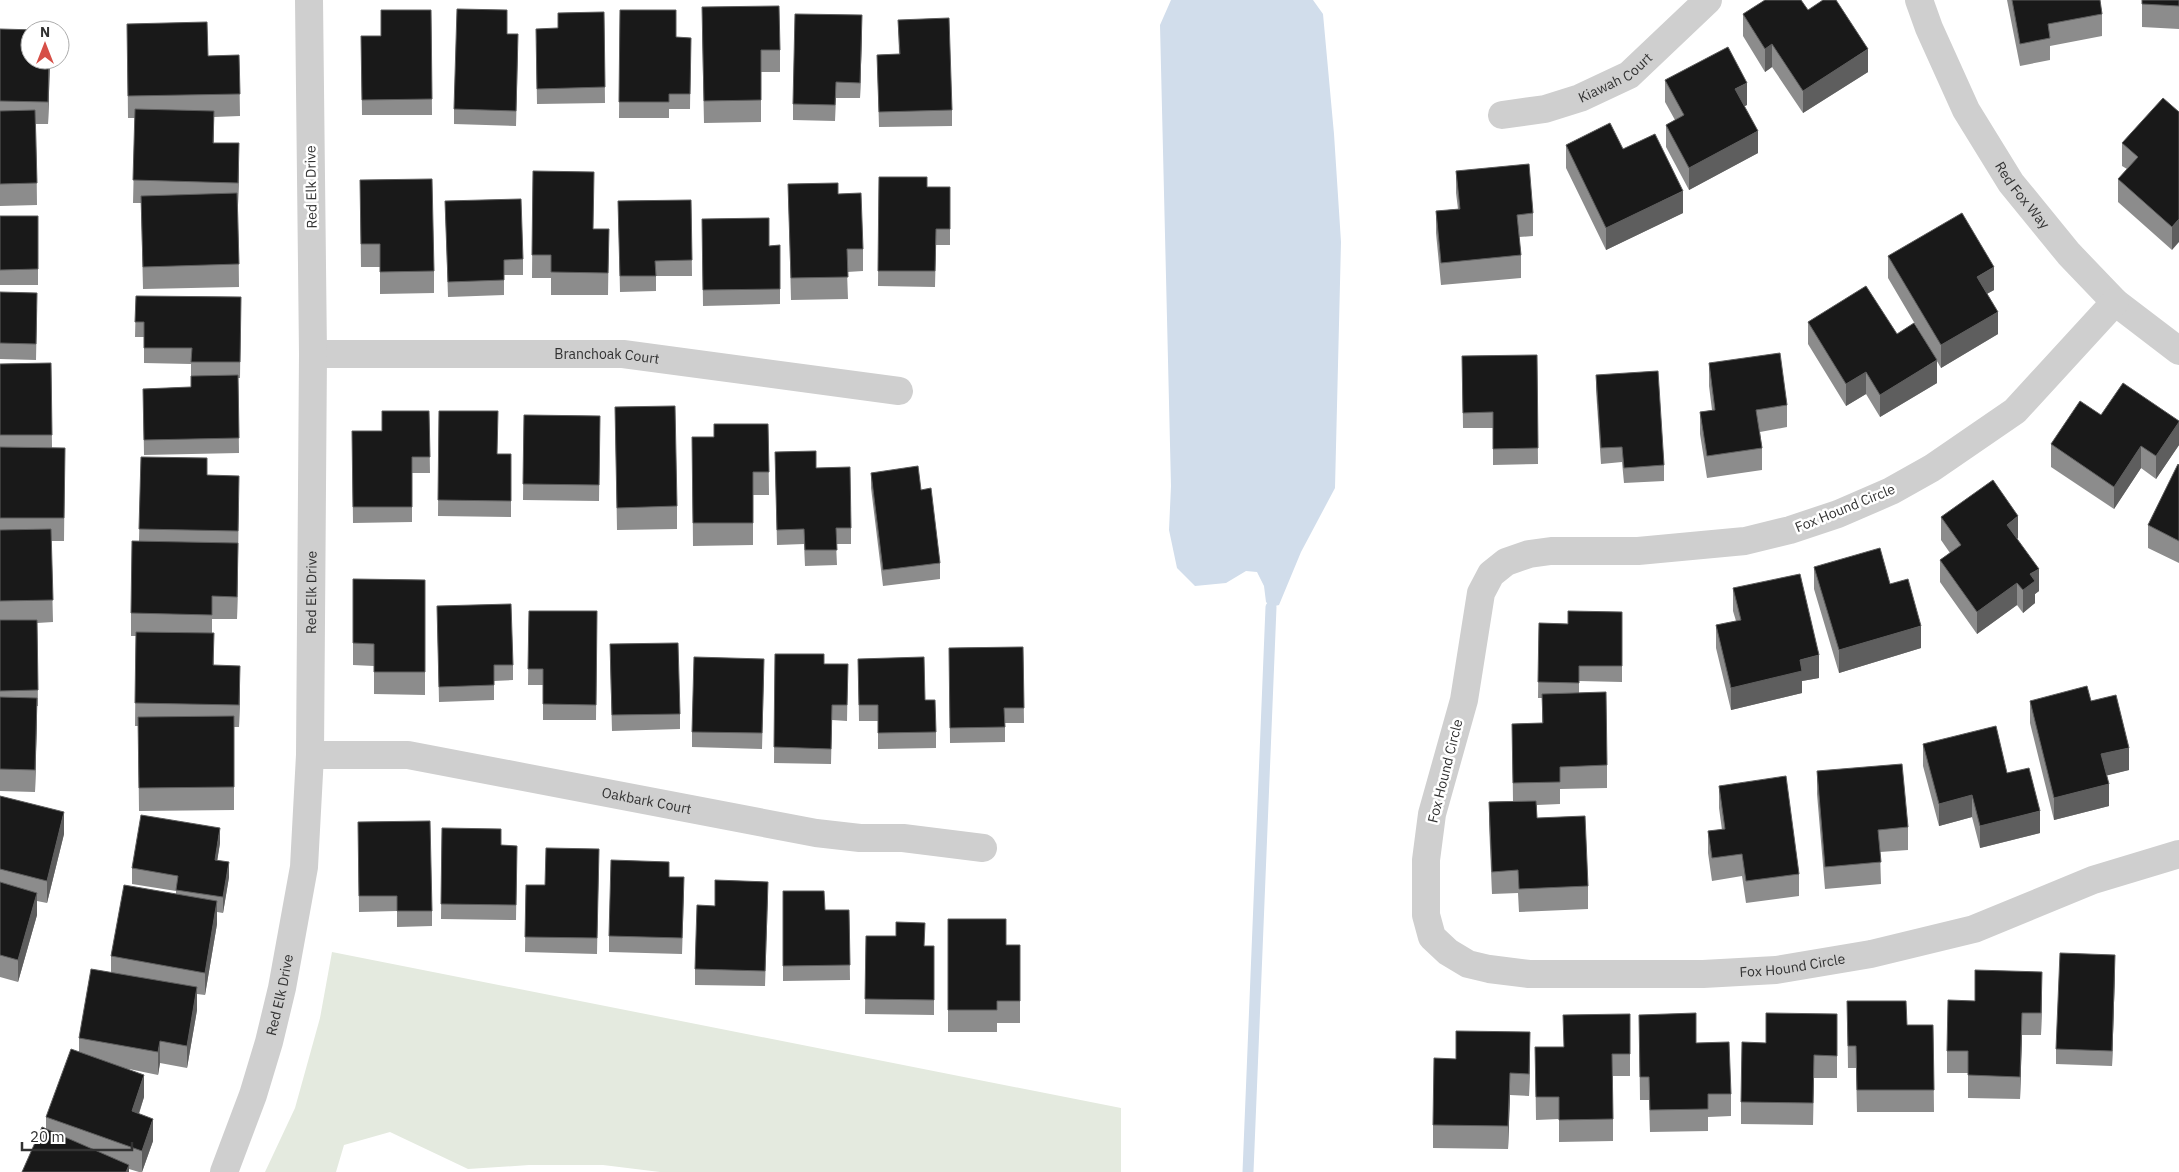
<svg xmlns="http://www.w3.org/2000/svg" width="2179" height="1172" font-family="'IBM Plex Sans',sans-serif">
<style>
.green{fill:#e4eadf}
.water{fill:#d1ddeb}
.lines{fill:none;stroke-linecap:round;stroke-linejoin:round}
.stream{stroke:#d1ddeb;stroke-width:11}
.street{stroke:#cfcfcf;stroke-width:28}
.wall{fill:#8c8c8c}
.shaded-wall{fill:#5e5e5e}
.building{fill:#191919;stroke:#5e5e5e}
.labels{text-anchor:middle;stroke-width:5;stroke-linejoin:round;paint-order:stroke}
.street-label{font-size:14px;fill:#323232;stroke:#fff}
</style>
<rect width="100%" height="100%" fill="#fff"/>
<!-- green -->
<path class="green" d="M332 952 1121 1108V1172H660L603 1165H529L468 1169 390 1132 344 1145 336 1172H265L295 1108 320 1018Z"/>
<!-- water -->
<path class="water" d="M1171 0H1313L1323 14 1334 134 1341 242 1335 488 1301 552 1279 605 1271 607 1266 602 1264 586 1257 572 1246 571 1226 583 1195 586 1177 568 1169 530 1171 486 1160 25Z"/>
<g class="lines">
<!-- stream -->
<path class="stream" d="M1248 1172 1271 607"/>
<!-- street -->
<g class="street">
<path id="s1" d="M1919 0 1929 28 1966 110 2011 183 2069 254 2115 302 2179 351"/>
<path id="s2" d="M1502 115 1545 109 1580 98 1629 75 1708 0"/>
<path id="s3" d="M2115 302 2015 411 1932 468 1891 491 1838 514 1790 530 1745 541 1638 551H1551L1529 554 1506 562 1491 574 1481 593 1464 700 1432 814 1426 860V915L1432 937 1448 952 1468 964 1489 969 1529 974H1703L1776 970 1871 954 1974 929 2093 880 2179 854"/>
<path id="s4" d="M313 354H623L899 391"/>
<path id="s5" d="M310 755H408L816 833 860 838H903L983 848"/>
<path id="s6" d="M224 1172 253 1095 269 1042 282 988 304 867 310 755 313 354 309 0"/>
</g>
</g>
<!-- wall -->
<path class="wall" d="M2007 0H2100L2102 14V36L2050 46V60L2020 66Z
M2142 0H2179V29L2142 27Z
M431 10 432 115H362L361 36H381Z
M620 10 676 37 691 38 690 109H669V118H619Z
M1808 10 1868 72 1803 113 1772 67 1765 72 1743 36V14Z
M604 12 605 103 537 104 536 44 558 28V13Z
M898 20 952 110V126L879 127 877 55 899 54Z
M127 24 208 56 239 55 240 116 214 117V143L239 166 238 205 239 287 143 289 141 203H133L135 118H128Z
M0 29 50 60 48 124H36L37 205 0 206Z
M702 30 780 50V72H761V122L704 123Z
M862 31 860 98H836L835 121 793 120V104Z
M507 34 518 50 516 126 454 124V109Z
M1665 80 1747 105 1744 106 1758 153 1689 190 1666 147V125L1675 120 1665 102Z
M2179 112 2172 250 2118 202V179L2127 169 2122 166V143Z
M1566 145 1683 213 1606 250 1566 168Z
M533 171 593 229H609L608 295H551V278H532Z
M1456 171 1533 213V236L1519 237 1521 255V278L1441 285 1436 233V211L1458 209 1456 193Z
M879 177 927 187H950V245H936L935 287 878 286Z
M360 180 434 271V293L380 294V267H361Z
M788 184 838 194 863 249V271L847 272 848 299 791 300Z
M691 200 692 276H656V291L620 292 618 201Z
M445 201 523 259V275H504V295L448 297Z
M0 216H38V285H0Z
M702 219 769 246 780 245V304L703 306Z
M1888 256 1994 290 1987 294 1998 334 1941 368 1888 278Z
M0 292 37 309 36 360 0 359Z
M136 296 241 297 240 378H238L239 453 144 455 143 389 191 387V364L144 363V337H135Z
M1808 322 1897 334 1937 383 1880 417 1866 394 1846 406 1808 344Z
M1537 355 1538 464 1493 465V428H1463L1462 356Z
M51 363 52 448H65L64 541H51L53 622 37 623 38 706H37L35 792 0 791V364Z
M1709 363 1787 405V427L1760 432 1762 448V470L1707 478 1700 434V412L1712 410 1709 386Z
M1596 375 1664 465V481L1624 483 1622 462 1601 464 1596 390Z
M615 407 677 506V529L617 530Z
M429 411 430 473H412V522L353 523 352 431H382Z
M439 411 498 454H511V517L438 516Z
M524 415 600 416 599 501 523 500Z
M2101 415 2179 421V445L2156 479 2141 468 2114 509 2051 467V444Z
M768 424 769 495H753V545L693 546 692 437H714Z
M775 452 816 468 851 528V544H836L837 565 805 566 804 544 777 545Z
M141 457 207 475 239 498 237 619H212V633L214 665 240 688 239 727H234V810L139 811 138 726H135L136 636H131V613L139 541Z
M2179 465V563L2148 548V525Z
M871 473 921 490 940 563V579L883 586 871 488Z
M1941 517 2018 538 2017 539 2039 591 2035 594V603L2023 613 2017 605 1977 634 1940 582V560L1950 553 1941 540Z
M1814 567 1890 584 1921 648 1839 673 1814 589Z
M353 579 425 580V695L374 694V666L353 665Z
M1733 588 1819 678 1802 681V693L1731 710 1716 648V625L1736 621 1733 611Z
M437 606 513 665V680L494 681V700L439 702Z
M529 611H597L596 720H543V685H528Z
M1622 612V682L1579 681V693L1607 765V788L1560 789V804L1537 805V818L1588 886V909L1519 912 1518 893 1492 894 1489 825V802L1513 801 1512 724 1542 723V698H1538L1539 623 1568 624Z
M1023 647 1024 723H1005V742L950 743 949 648Z
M775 654 824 664H848L847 721 832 720 831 764 774 763Z
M610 659 680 714V729L612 731Z
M858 659 925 700 936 732V748L878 749V721H859Z
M764 674 762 749 692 747V732Z
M2030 701H2091L2129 770 2107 775 2109 806 2054 820 2030 723Z
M1923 744 2007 773 2040 833 1980 848 1972 817 1939 826 1923 766Z
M1817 771 1908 827V850L1880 852 1881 884 1825 889 1817 794Z
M1719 786 1799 874V896L1746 903 1742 876 1712 881 1708 853V831L1722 830 1719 808Z
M0 796 64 834 47 903 37 901V915L18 982 0 977Z
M358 822 432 911V926L397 927V911L359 912Z
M442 828 501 845 517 846 516 920 441 919Z
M220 843 217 860 229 877 223 913 217 912V924L205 995 197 994V1010L187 1068 160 1063 158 1075 129 1069 144 1097 139 1114 153 1141 142 1172H139L129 1169V1172L46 1129V1117L79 1052V1038L111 973V956L176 894V891L132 884V868Z
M599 849 597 954 525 952 526 885H545Z
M669 877 684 893 682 954 609 952V936Z
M783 891 825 910H849L850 980 783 981Z
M768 897 765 986 695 985V969Z
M948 919 1006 945H1020V1023H997V1032H948Z
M866 936 924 946H934V1015L865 1014Z
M2115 971 2112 1066 2056 1064V1049Z
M2042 994 2041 1035H2022L2020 1099 1968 1098V1073H1947V1051L1975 1001Z
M1847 1001 1907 1025H1933L1934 1112H1857L1856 1068H1848Z
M1630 1014V1076H1613V1141L1559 1142V1119L1536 1120 1535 1047H1563Z
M1837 1014V1078H1814L1813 1125 1741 1124V1102L1766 1043Z
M1639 1015 1696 1043 1731 1094V1116L1708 1117V1131L1650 1132 1649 1100H1640Z
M1530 1055 1529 1096 1510 1095 1508 1149 1433 1148V1125L1456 1059Z"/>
<!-- shaded-wall -->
<path class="shaded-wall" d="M862 15V31L860 98V83Z
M1772 44V67L1765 72V49Z
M1868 49V72L1803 113V91Z
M49 60H50L48 124V102Z
M1747 83V105L1735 111V89Z
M1758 131V153L1689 190V168Z
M239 143V166L238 205V183Z
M1683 191V213L1606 250V228Z
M2179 219V242L2172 250V227Z
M1994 267V290L1977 299V277Z
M1998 312V334L1941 368V345Z
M1937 360V383L1880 417V395Z
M1866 372V394L1846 406V384Z
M2179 422V445L2156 479V456Z
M2141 446V468L2114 509V487Z
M2018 516V538L2007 547V525Z
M238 543V566L237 619V597Z
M2039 569V591L2035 594V603L2023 613V590L2030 574Z
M2017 583V605L1977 634V612Z
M1921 626V648L1839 673V650Z
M1819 655V678L1802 681V693L1731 710V688L1800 660Z
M240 666V688L239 727V705Z
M37 698V720L35 792V770Z
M2129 748V770L2101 777V754Z
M2109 784V806L2054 820V798Z
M1972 795V817L1939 826V804Z
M2040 811V833L1980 848V826Z
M64 812V834L47 903V881Z
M220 828V843L215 875V860Z
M229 862V877L223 913V897Z
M37 893V915L18 982V960Z
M217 901V924L205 995V973Z
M2115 955V971L2112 1066V1051Z
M2042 972V994L2041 1035V1013Z
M197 987V1010L187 1068V1046Z
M2022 1013V1035L2020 1099V1077Z
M1530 1032V1055L1529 1096V1074Z
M160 1041V1063L158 1075V1052Z
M1510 1073V1095L1508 1149V1126Z
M144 1075V1097L132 1134V1111Z
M153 1119V1141L142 1172V1151Z
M129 1165V1172H126Z"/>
<!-- building -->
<path class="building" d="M1765 0H1801L1808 10 1823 0H1836L1868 49 1803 91 1772 44 1765 49 1743 14Z
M2012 0H2100L2102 14 2048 24 2050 38 2020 44Z
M2142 0H2179V6L2142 4Z
M779 6 780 50H761V100L704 101 702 7Z
M457 9 507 10V34H518L516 111 454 109Z
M381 10H431L432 99 362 100 361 36H381Z
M620 10H676V37L691 38 690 94H669V102H619Z
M604 12 605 87 537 89 536 29 558 28V13Z
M795 14 862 15 860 83 836 82 835 105 793 104Z
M949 18 952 110 879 112 877 55 900 54 898 20Z
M207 22 208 56 239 55 240 94 128 96 127 24Z
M0 29 37 30H30V60H49L48 102 0 101Z
M1728 47 1747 83 1735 89 1758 131 1689 168 1666 125 1684 115 1665 80Z
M2163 98 2179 112V219L2172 227 2118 179 2138 157 2122 143Z
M135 109 214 111 213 143H239L238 183 133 180Z
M35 110 37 183 0 184V111Z
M1610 123 1623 149 1655 134 1683 191 1606 228 1566 145Z
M1529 164 1533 213 1517 215 1521 255 1441 263 1436 211 1460 209 1456 171Z
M533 171 594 172 593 229H609L608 273 551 272V255H532Z
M879 177H927V187H950V229H936L935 271H878Z
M432 179 434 271 380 272V244H361L360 180Z
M838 183V194L861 193 863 249H847L848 277 791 278 788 184Z
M237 193 239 264 143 267 141 196Z
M521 199 523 259 504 260V280L448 282 445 201Z
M691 200 692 260 655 261 656 276H620L618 201Z
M1962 213 1994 267 1977 277 1998 312 1941 345 1888 256Z
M0 216H38V269L0 270Z
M769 218V246L780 245V289L703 290 702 219Z
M1866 286 1897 334 1914 323 1937 360 1880 395 1866 372 1846 384 1808 322Z
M0 292 37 293 36 344 0 343Z
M136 296 241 297 240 362H191L192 348H144V322H135Z
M1780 353 1787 405 1756 410 1762 448 1707 456 1700 412 1715 410 1709 363Z
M1537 355 1538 448 1493 449V412L1463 413 1462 356Z
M51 363 52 435H0V364Z
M1658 371 1664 465 1624 468 1622 447 1601 448 1596 375Z
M238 375 239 438 144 440 143 389 191 387V376Z
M2123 383 2179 421V422L2156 456 2141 446 2114 487 2051 444 2080 401 2101 415Z
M675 406 677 506 617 508 615 407Z
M382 411H429L430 457H412V507H353L352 431H382Z
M439 411H498L497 454H511V501L438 500Z
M524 415 600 416 599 485 523 484Z
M714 424H768L769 472H753V523H693L692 437H714Z
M0 447 65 448 64 518H0Z
M816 451V468L850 467 851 528H836L837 550H805L804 529 777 530 775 452Z
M141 457 207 458V475L239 476 238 531 139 529Z
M2178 464 2179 465V541L2148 525Z
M918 466 921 490 931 488 940 563 883 570 871 473Z
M1993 480 2018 516 2007 525 2039 569 2030 574 2035 581 2023 590 2017 583 1977 612 1940 560 1961 545 1941 517Z
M51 529 53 600 0 601V530Z
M132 541 238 543 237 597 212 596V615L131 613Z
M1880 548 1890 584 1908 579 1921 626 1839 650 1814 567Z
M1800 574 1819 655 1800 660 1802 671 1731 688 1716 625 1741 620 1733 588Z
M353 579 425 580V672H374V644L353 643Z
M511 604 513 665H494V685L439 687 437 606Z
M529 611H597L596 705 543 704V669H528Z
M1568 611 1622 612V666H1579V683L1538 682 1539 623 1568 624Z
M0 620H37L38 690 0 691Z
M136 632 214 633 213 665 240 666 239 705 135 703Z
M678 643 680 714 612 715 610 644Z
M1023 647 1024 708H1004L1005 727 950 728 949 648Z
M775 654H824V664H848L847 705H832L831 749 774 747Z
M694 657 764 659 762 733 692 732Z
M924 657 925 700H935L936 732 878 733V705H859L858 659Z
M2087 686 2091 701 2116 695 2129 748 2101 754 2109 784 2054 798 2030 701Z
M1606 692 1607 765 1560 767V782L1513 783 1512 724 1543 723 1542 694Z
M0 697 37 698 35 770 0 769Z
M234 716V787L139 788 138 717Z
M1996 726 2007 773 2029 768 2040 811 1980 826 1972 795 1939 804 1923 744Z
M1902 764 1908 827 1878 830 1881 862 1825 867 1817 771Z
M1786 776 1799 874 1746 881 1742 854 1712 858 1708 831 1725 829 1719 786Z
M0 796 64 812 47 881 0 869Z
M1536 801 1537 818 1585 816 1588 886 1519 889 1518 870 1492 872 1489 802Z
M141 815 220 828 215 860 229 862 223 897 176 890 178 876 132 868Z
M430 821 432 911H397V896H359L358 822Z
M442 828 501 829V845L517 846 516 905 441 904Z
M546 848 599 849 597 938 525 937 526 885H545Z
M611 860 669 862V877H684L682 938 609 936Z
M715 880 768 882 765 971 695 969 697 905 715 906Z
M0 882 37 893 18 960 0 955Z
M124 885 217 901 205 973 111 956Z
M783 891H824L825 910H849L850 965 783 966Z
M948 919H1006V945H1020V1001H997V1010H948Z
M896 922 925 923 924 946H934V1000L865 999 866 936H896Z
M2060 953 2115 955 2112 1051 2056 1049Z
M91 969 197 987 187 1046 160 1041 158 1052 79 1038Z
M1975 970 2042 972 2041 1013H2022L2020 1077 1968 1075V1051H1947L1948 1000 1975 1001Z
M1847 1001H1906L1907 1025H1933L1934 1090H1857L1856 1046H1848Z
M1696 1013V1043L1729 1042 1731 1094H1708V1109L1650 1110 1649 1077H1640L1639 1015Z
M1766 1013 1837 1014V1056L1814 1055 1813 1103 1741 1102 1742 1042 1766 1043Z
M1630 1014V1054H1612L1613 1119 1559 1120V1097H1536L1535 1047H1564L1563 1015Z
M1456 1031 1530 1032 1529 1074 1510 1073 1508 1126 1433 1125 1434 1058 1456 1059Z
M71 1049 144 1075 132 1111 153 1119 142 1151 46 1117Z
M42 1127 129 1165 126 1172H22Z"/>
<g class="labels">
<!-- street labels -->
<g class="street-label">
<text dy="5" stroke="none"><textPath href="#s2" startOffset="121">Kiawah Court</textPath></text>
<text transform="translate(311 187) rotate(-91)" y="5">Red Elk Drive</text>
<text dy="5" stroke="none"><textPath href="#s1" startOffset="222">Red Fox Way</textPath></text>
<text dy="5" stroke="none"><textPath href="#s4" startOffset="294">Branchoak Court</textPath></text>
<text transform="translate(1845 508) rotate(-22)" y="5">Fox Hound Circle</text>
<text dy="5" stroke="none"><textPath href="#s6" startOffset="591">Red Elk Drive</textPath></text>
<text transform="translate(1445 771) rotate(-76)" y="5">Fox Hound Circle</text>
<text dy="5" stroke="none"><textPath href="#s5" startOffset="341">Oakbark Court</textPath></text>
<text dy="5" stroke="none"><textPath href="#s3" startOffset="1454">Fox Hound Circle</textPath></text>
<text dy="5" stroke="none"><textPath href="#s6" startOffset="186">Red Elk Drive</textPath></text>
</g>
</g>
<!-- north arrow -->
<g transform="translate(45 45)"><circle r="24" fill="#ffffff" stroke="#adadad"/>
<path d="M0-4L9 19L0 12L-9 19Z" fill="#d64f47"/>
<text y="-8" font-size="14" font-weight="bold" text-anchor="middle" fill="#323232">N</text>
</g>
<!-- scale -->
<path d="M22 1142v8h110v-8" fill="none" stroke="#323232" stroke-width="2.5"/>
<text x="30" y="1142" font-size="15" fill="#323232" stroke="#ffffff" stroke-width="4" paint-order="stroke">20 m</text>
</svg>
